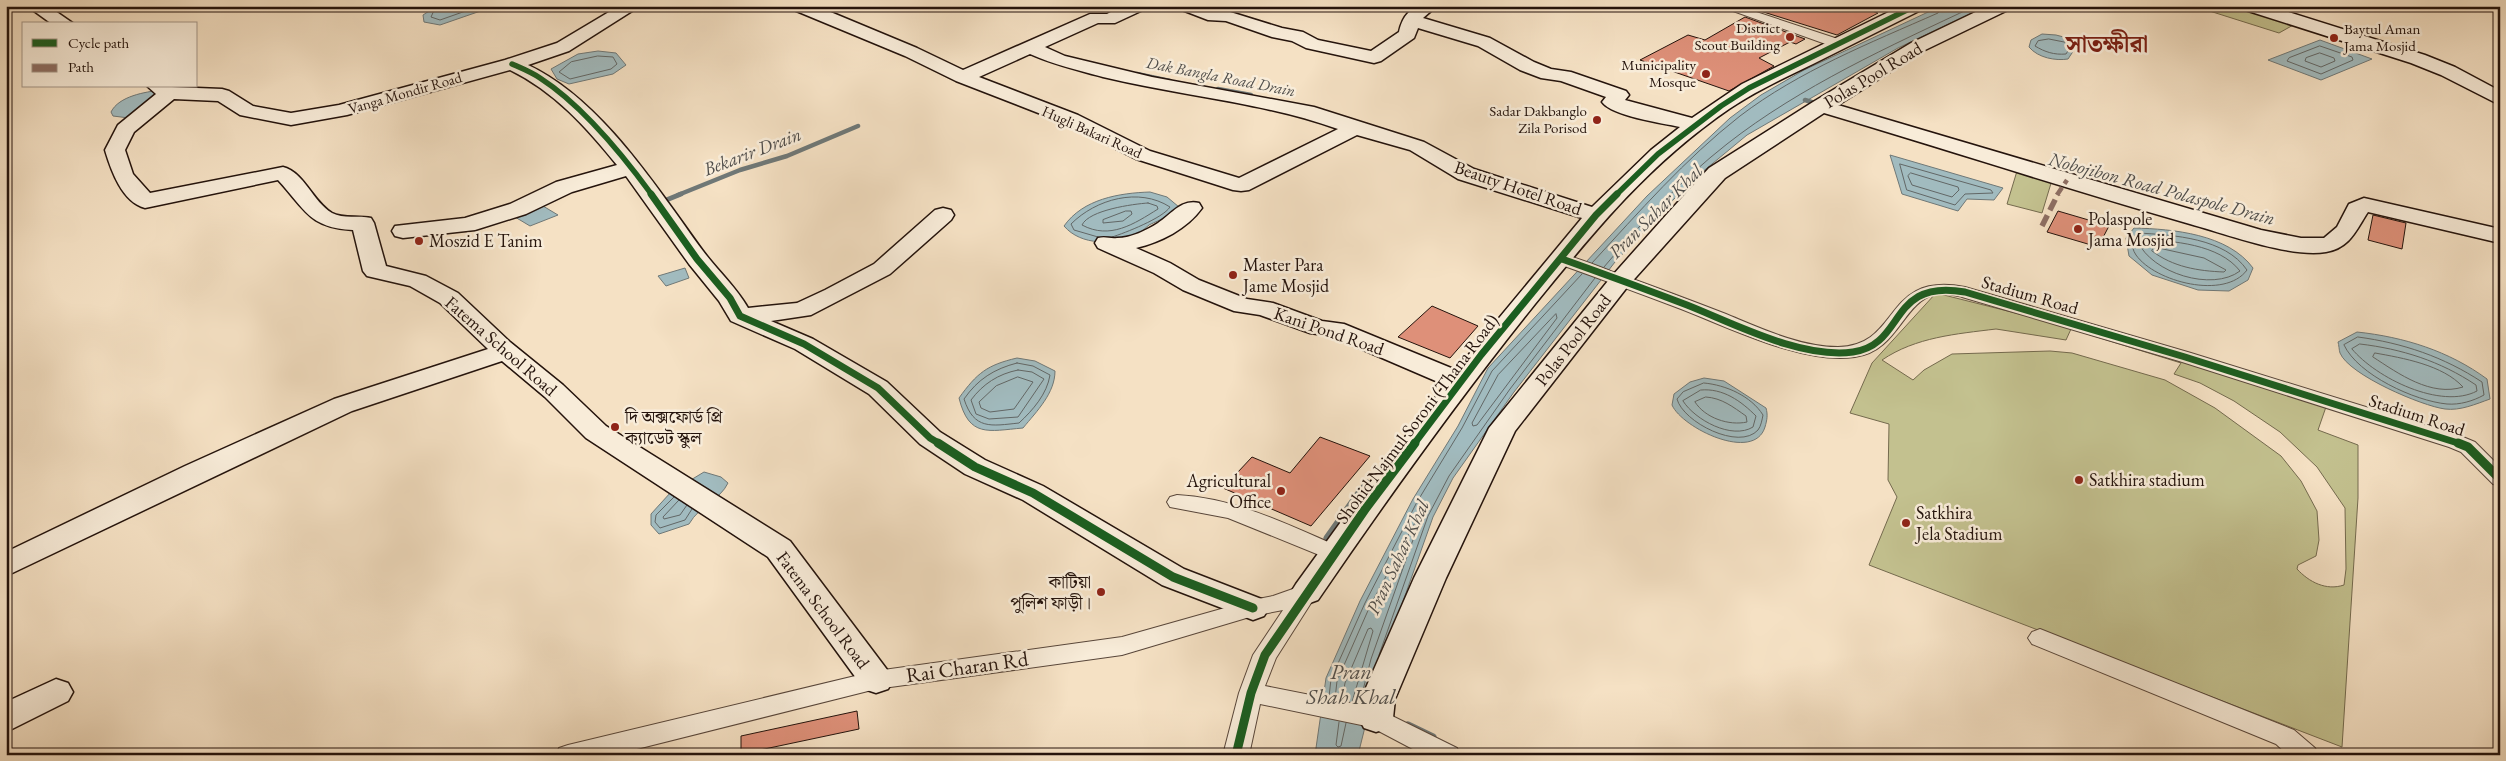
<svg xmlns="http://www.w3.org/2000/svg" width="2506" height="761" font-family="'EB Garamond','Noto Serif Bengali',serif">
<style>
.green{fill:#c3c18f;stroke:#746a4e;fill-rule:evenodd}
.water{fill:#a1bbbf;stroke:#6f7877}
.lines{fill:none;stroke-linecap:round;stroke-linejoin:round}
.shore{stroke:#626766;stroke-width:1}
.stream-far2{stroke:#6f7877;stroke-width:4.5}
.stream-far1{stroke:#6f7877;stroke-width:5}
.stream{stroke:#6f7877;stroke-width:7}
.building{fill:#de9079;stroke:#24130c}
.street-casing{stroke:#58463a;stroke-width:2}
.secondary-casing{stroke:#24130c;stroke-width:3}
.street{fill:#f8ecd9;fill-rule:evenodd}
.secondary{fill:#f8ecd9;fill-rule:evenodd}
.quiet-far1{stroke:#8d6e63;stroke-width:4.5;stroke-dasharray:9 4.5;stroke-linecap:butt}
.quiet{stroke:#8d6e63;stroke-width:5.5;stroke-dasharray:12 5.5;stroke-linecap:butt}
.cycleway-far2-casing{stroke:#f8ecd9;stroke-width:8}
.cycleway-far1-casing{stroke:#f8ecd9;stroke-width:10}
.cycleway-casing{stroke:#f8ecd9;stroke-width:12}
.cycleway-far2{stroke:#1b5e20;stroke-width:5.5}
.cycleway-far1{stroke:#1b5e20;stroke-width:7}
.cycleway{stroke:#1b5e20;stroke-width:9}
.poi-dot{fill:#8f2418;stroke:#f8ecd9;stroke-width:2}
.labels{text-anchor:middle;stroke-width:5;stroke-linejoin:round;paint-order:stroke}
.far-poi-label{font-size:15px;fill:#24130c;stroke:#f8ecd9;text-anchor:end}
.far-street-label{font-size:15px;fill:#24130c;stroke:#f8ecd9}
.far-water-label{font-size:16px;font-style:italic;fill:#504e4b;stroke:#f8ecd9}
.street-label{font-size:18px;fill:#24130c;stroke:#f8ecd9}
.poi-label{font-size:18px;fill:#24130c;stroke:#f8ecd9;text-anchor:start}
.water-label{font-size:19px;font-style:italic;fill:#504e4b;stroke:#f8ecd9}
.near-street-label{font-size:21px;fill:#24130c;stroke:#f8ecd9}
.near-water-label{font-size:22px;font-style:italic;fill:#504e4b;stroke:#f8ecd9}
.far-town-label{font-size:24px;font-weight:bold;fill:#7a1f14;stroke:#f8ecd9}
</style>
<rect width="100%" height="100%" fill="#f5e1c4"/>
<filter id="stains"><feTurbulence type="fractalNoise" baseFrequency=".004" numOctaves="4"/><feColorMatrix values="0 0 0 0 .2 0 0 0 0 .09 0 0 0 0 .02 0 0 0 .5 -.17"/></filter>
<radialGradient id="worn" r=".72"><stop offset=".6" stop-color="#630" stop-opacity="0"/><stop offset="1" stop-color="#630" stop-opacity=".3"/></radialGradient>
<!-- green -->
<path class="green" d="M2203 6H2238L2295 24 2279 33 2200 8Z
M2017 171 2052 180 2042 213 2007 204Z
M1936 293 2067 326 2327 404 2318 430 2358 445V498L2342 747 1869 565 1897 497 1888 480 1889 424 1850 413 1872 363ZM1996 329 2066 340 2071 329 2181 363 2174 374 2200 383 2234 401 2280 432 2317 467 2345 508 2346 569 2344 585C2326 591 2309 582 2297 569L2298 565 2316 556 2319 540 2317 511 2301 481 2281 456 2215 408 2165 380 2072 353 2050 351 1952 354 1924 370 1913 380 1882 360C1916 337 1956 334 1996 329Z"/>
<!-- water -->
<path class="water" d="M437 6H495L440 25 424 22 423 15Z
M1941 6H1987L1898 48 1747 135 1689 183 1615 262 1514 392 1453 478 1433 517 1381 663 1358 755H1315L1326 678 1360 601 1413 499 1458 426 1488 368 1647 196 1730 118 1761 95 1804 70Z
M2042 34 2056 35 2075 40 2078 44 2068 59C2056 61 2038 58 2029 47L2031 40Z
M2320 40 2372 59 2321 80 2268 60Z
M598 51 616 53 626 65 613 74 569 84 557 79 551 69 578 54Z
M161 90 129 118 113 116 111 112C119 96 145 92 161 90Z
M1890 155 2003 188 1994 200 1967 199 1958 211 1902 194Z
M1150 192 1167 197 1179 207C1170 217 1161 219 1149 225 1145 228 1141 233 1137 235 1114 245 1081 246 1064 226 1083 199 1119 193 1150 192Z
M543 206 558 215 530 226 515 217Z
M2134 228C2173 229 2228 234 2253 268L2248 280 2229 291 2198 290 2152 275 2129 256 2126 238Z
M685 268 689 278 666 286 658 276Z
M2357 332C2404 337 2449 351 2487 379L2490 399C2476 404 2460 411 2445 409 2422 406 2349 375 2340 353 2339 350 2339 345 2338 342Z
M1017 358 1035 361 1055 371C1055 393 1037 411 1023 428 988 431 969 438 959 398 977 373 987 365 1017 358Z
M1704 378 1724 381 1766 408C1768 415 1767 420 1765 427 1754 463 1682 428 1672 405L1674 394 1690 382Z
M704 472 721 477 728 483C720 500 700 505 689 524L659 534 651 525V514L671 492Z"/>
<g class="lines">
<!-- shore -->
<path class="shore" d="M436 6 431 17 440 20 480 6
M2049 39 2069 43 2071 46 2066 54C2054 55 2045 52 2035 46L2038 41Z
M2320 46 2352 57 2353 60 2321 74 2287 61 2289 58Z
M2320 53 2334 58 2335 61 2321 67 2305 61 2306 58Z
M598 56 613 57 617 64 611 69 570 79 559 72 571 62Z
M1900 164 1991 190 1993 193 1965 194 1955 205 1907 190Z
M1911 173 1958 187 1959 190 1952 197 1912 185 1908 176Z
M1148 203 1157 206 1158 209C1134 224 1110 240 1082 225 1089 210 1133 204 1148 203Z
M1126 211H1131L1132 214 1123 221 1103 223V220Z
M2138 233C2174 235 2225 238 2247 270 2225 300 2155 282 2136 255 2133 251 2132 245 2131 240Z
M1098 237 1074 230 1071 224C1096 199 1139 187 1170 207 1163 218 1125 233 1112 237
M2141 239C2173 241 2219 244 2240 271 2212 292 2152 273 2138 242Z
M2154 247 2204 258 2226 270 2224 272C2198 271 2173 267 2152 251Z
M1592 263C1639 212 1685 159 1740 116 1799 71 1870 43 1938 13L1941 6
M1604 267C1641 223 1681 180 1727 144 1801 86 1890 46 1975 6
M1556 314 1557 318 1477 425 1473 426 1472 423 1498 375Z
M2358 337C2403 343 2444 357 2482 382L2484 395C2473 401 2460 405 2447 404 2415 401 2358 375 2344 345Z
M2360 344C2402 349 2440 361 2476 385L2477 391C2441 410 2376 378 2352 349Z
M2375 353C2403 358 2443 365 2463 387 2431 397 2399 374 2373 357Z
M1017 363 1033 366 1050 375C1047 394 1033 410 1019 423 991 426 974 430 964 399 978 379 994 369 1017 363Z
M1018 370 1032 372 1044 379 1018 417 989 419 976 414 971 400C983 384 998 374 1018 370Z
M1018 377 1033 382 1014 409 990 412 981 408 979 402 996 386Z
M1704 383C1726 385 1751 396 1763 415 1762 420 1761 426 1758 430 1739 451 1683 422 1677 399L1683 392Z
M1701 390C1723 388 1741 401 1756 416L1753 427C1732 440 1695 420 1683 401Z
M1706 397C1722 398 1733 407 1746 416L1747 422C1729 426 1705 418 1695 402Z
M674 497 656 515 655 522 660 528 685 520 692 509
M679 500 663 517 664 519 680 515 687 505
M1379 655 1428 516 1449 476 1510 389 1595 278
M1329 697 1331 679 1365 603 1417 502 1462 428 1492 371 1582 274
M1335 699 1337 681 1370 606 1418 517 1420 520 1371 659 1362 694
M1342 700 1345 683 1368 629 1371 628 1373 631 1352 702
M1339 722 1336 745 1338 747 1341 746 1346 723"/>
<!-- stream-far2 -->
<path class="stream-far2" d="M1137 74 1170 81
M1218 89 1251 95
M1805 100 1818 104
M678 195 740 170 787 156 858 126"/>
<!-- stream-far1 -->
<path class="stream-far1" d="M659 203 681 194"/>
<!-- stream -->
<path class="stream" d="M1361 490 1327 538 1367 483
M1408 725 1433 737"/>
</g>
<!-- building -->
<path class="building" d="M1764 6H1857L1878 13 1837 35 1757 10Z
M1745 17 1805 39 1796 44 1790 42 1759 58 1774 66 1729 91 1640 60 1688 35 1705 40Z
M2058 211 2109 226 2098 247 2047 232Z
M2373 215 2406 223 2402 249 2368 240Z
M1432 306 1478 326 1450 358 1398 337Z
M1320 437 1370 456 1311 526 1223 488 1252 457 1290 473Z
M857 711 859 729 741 754V736Z"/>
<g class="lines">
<!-- street casing -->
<g class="street-casing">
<path id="street" d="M1719 6H1738L1844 41 1845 44 1839 48 1834 47Z
M1562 254C1581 259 1600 267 1619 274 1655 287 1690 300 1726 314 1760 328 1800 347 1838 347 1902 346 1882 271 1965 287L2191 353 2463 437 2475 442 2500 467V486L2493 484 2461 452 2449 447 2179 361 1962 297C1954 295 1944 292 1936 294 1902 302 1899 351 1855 357 1803 365 1728 327 1681 309 1639 293 1598 278 1556 263L1554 259 1556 255Z
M1177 495C1236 498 1288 525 1342 548L1345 553 1342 558 1334 561 1228 518 1170 507 1167 502 1170 497Z
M1307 584 1315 586 1318 592 1276 658 1265 686 1376 708 1457 748 1460 755H1424L1371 727 1260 704 1249 755H1223L1239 693 1253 655 1283 610 1253 616 1122 655 876 689 613 755H556L559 748 568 745 876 671 1122 637 1253 600 1273 596Z
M2040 629 2294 730 2315 748 2318 755H2288L2276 744 2032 644 2028 638 2032 632Z"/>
</g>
<!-- secondary casing -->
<g class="secondary-casing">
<path id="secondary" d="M27 6H48L74 24H52Z
M619 6H640L569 51 528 65C601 99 657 188 703 251 718 271 736 287 748 308L797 303 825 290 874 264 935 210 943 208 951 210 954 215 951 220 890 274 811 315 771 321 813 339 887 382 940 432 985 460 1043 486 1184 569 1264 600 1269 608 1264 616 1253 620 1162 585 1023 500 965 474 920 444 869 394 795 349 731 321 719 301 689 264 626 176 572 192 526 214 475 230 403 238 395 236 392 231 395 226 465 218 510 204 556 182 617 165C586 127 555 92 510 70L347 115 291 125 240 115 218 101 174 99 134 132 125 150 133 174 150 193 283 167C304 172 313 202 332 213 343 219 359 215 371 218L374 223 386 266 426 276 458 293 510 342 563 385 606 426 790 541 888 671 893 680 888 689 876 693 864 689 768 557 586 438 545 397 502 361 352 411 6 576V552L185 466 334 399 488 349 440 303 410 286 367 276 363 271 353 230C309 228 305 209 278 180L145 208C122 202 111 170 105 150L118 125 156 94 147 86 222 89 229 91 253 106 291 113 339 105 505 60 557 43Z
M792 6H816L917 48 963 70 1090 14H1107L1122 6H1145L1143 10 1115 23H1098L1045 47 1065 56 1152 77 1314 107 1424 142 1474 169 1592 207 1651 150 1680 127C1662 123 1612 116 1602 102L1606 97 1561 81 1541 78 1520 70 1478 46 1418 28 1414 38 1381 61 1374 63 1306 48 1292 41 1272 37 1226 21 1208 20 1182 10 1180 6H1204L1216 11H1227L1282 28 1303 32 1318 40 1371 51 1399 32C1402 18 1409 7 1424 6L1431 11 1423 18 1490 38 1534 62 1551 69 1571 72 1626 91 1629 95 1625 100 1692 118 1742 84 1901 6H1923L1921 10C1885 28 1849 46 1813 64 1784 78 1756 91 1729 109 1649 164 1596 229 1535 304 1458 400 1387 499 1318 600L1307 604 1296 600 1291 592 1296 584 1356 501 1445 385 1331 336 1310 333 1260 315 1234 311 1183 290 1154 273 1098 248 1095 243 1098 238C1106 236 1110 239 1117 238 1131 238 1147 230 1158 223 1172 214 1181 199 1199 203L1202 208C1187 229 1161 242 1136 248L1170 263 1199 280 1247 299 1273 303 1322 321 1344 324 1456 370 1582 218 1458 179 1410 150 1357 135 1249 190 1241 191 1233 190 1136 159 1064 123 956 81 905 56 794 10ZM1030 54C1054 65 1078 70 1103 77 1181 96 1263 102 1338 129L1239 178 1150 151 1078 115 979 77Z
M1988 6H2010L2008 10 1923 51 1838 105 2261 230 2301 238H2324L2337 227 2349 204 2364 198 2500 229V243L2368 212C2356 230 2350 248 2326 252 2290 258 2226 234 2190 224 2067 189 1946 149 1824 113L1725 178 1628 286 1515 431 1446 578 1395 699 1393 718 1388 728 1376 732 1364 728 1359 718 1361 699 1414 578 1489 428 1612 276 1668 213 1709 168 1813 102 1911 43Z
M2243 6H2269L2425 55 2455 67 2500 91V105L2441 75 2411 63 2245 10Z
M56 679 68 683 73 692 68 701 6 732V702Z"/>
</g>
<!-- street -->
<use href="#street" class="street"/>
<!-- secondary -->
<use href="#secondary" class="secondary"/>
<!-- quiet-far1 -->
<path class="quiet-far1" d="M2057 195 2067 180"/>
<!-- quiet -->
<path class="quiet" d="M2042 226 2058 194"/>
<!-- cycleway-far2 casing -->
<g class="cycleway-far2-casing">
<path id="cycleway-far2" d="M512 64C521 68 531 72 540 78 582 105 622 154 652 195
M1616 195 1658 154 1721 106 1749 88 1915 6"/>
</g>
<!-- cycleway-far1 casing -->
<g class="cycleway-far1-casing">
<path id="cycleway-far1" d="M651 194 697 259 730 298 740 316 804 344 878 388 930 438 940 444
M1562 259C1604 274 1645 289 1687 305 1735 324 1801 359 1853 352 1906 345 1888 278 1965 292L2185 357 2461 444
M1414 444 1481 355 1596 215 1617 194"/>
</g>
<!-- cycleway casing -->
<g class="cycleway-casing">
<path id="cycleway" d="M938 443 975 467 1033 493 1173 577 1253 608
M2458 443 2468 447 2500 479
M1236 755 1251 693 1265 655 1366 508 1415 443"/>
</g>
<!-- cycleway-far2 -->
<use href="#cycleway-far2" class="cycleway-far2"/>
<!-- cycleway-far1 -->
<use href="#cycleway-far1" class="cycleway-far1"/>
<!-- cycleway -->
<use href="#cycleway" class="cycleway"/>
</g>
<!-- markers -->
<g class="poi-dot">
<circle cx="1790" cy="37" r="5"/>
<circle cx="2334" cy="38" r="5"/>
<circle cx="1706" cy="74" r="5"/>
<circle cx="1597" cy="120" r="5"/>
<circle cx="2078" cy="229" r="5"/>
<circle cx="419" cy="241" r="5"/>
<circle cx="1233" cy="275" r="5"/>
<circle cx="615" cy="427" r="5"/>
<circle cx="2079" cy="480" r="5"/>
<circle cx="1281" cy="491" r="5"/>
<circle cx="1906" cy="523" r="5"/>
<circle cx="1101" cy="592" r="5"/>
</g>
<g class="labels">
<!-- far-poi labels -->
<g class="far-poi-label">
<text x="1780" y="33">District<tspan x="1780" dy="17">Scout Building</tspan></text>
<text x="2344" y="34" text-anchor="start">Baytul Aman<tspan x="2344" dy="17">Jama Mosjid</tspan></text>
<text x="1696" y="70">Municipality<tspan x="1696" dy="17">Mosque</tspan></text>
<text x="1587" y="116">Sadar Dakbanglo<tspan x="1587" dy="17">Zila Porisod</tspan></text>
</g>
<!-- far-street labels -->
<g class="far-street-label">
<text transform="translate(405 93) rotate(-16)" y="5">Vanga Mondir Road</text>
<text transform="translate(1092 132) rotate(24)" y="5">Hugli Bakari Road</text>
</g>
<!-- far-water labels -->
<g class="far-water-label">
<text transform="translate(1221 76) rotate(11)" y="6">Dak Bangla Road Drain</text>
</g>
<!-- street labels -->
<g class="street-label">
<text transform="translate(1873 75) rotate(-31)" y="6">Polas Pool Road</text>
<text transform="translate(1518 188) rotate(19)" y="6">Beauty Hotel Road</text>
<text transform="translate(2030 295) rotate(16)" y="6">Stadium Road</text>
<text transform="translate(1329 331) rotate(19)" y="6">Kani Pond Road</text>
<text transform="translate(1573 340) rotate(-52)" y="6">Polas Pool Road</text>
<text transform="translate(501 346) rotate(41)" y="6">Fatema School Road</text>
<text transform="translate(2417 415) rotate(18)" y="6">Stadium Road</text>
<text transform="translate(1417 419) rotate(-53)" y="6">Shohid Najmul Soroni (Thana Road)</text>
<text transform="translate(823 610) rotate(53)" y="6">Fatema School Road</text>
</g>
<!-- poi labels -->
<g class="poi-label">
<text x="2088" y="225">Polaspole<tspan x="2088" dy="21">Jama Mosjid</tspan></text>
<text x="429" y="247">Moszid E Tanim</text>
<text x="1243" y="271">Master Para<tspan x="1243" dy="21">Jame Mosjid</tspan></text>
<text x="625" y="423">দি অক্সফোর্ড প্রি<tspan x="625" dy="21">ক্যাডেট স্কুল</tspan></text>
<text x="2089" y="486">Satkhira stadium</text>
<text x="1271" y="487" text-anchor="end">Agricultural<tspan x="1271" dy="21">Office</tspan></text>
<text x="1916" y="519">Satkhira<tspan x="1916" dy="21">Jela Stadium</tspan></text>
<text x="1091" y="588" text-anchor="end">কাটিয়া<tspan x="1091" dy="21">পুলিশ ফাড়ী।</tspan></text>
</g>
<!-- water labels -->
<g class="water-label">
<text transform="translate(752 151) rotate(-21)" y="7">Bekarir Drain</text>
<text transform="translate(2162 188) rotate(15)" y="7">Nobojibon Road Polaspole Drain</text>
<text transform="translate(1655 211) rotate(-45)" y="7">Pran Sahar Khal</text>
<text transform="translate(1397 557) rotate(-65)" y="7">Pran Sahar Khal</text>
</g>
<!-- near-street labels -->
<g class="near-street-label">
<text transform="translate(967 667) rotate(-8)" y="7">Rai Charan Rd</text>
</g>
<!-- near-water labels -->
<g class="near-water-label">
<text x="1351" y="679">Pran<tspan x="1351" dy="25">Shah Khal</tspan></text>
</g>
<!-- far-town labels -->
<g class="far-town-label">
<text x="2107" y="52">সাতক্ষীরা</text>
</g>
</g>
<!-- margin -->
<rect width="2506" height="761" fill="none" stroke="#f5e1c4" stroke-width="25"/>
<rect x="8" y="8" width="2491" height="746" fill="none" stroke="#24130c" stroke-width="2.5"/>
<rect x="12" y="12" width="2481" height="736" fill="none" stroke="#24130c"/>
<!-- legend -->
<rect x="22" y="22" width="175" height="65" fill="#f8ecd9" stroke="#a39587"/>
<rect x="32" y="39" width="25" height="8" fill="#1b5e20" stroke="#a39587"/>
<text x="68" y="48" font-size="15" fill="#24130c">Cycle path</text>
<rect x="32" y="64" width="25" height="8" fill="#8d6e63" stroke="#a39587"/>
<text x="68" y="72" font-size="15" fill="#24130c">Path</text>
<rect width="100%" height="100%" filter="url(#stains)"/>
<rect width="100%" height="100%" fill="url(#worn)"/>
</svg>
